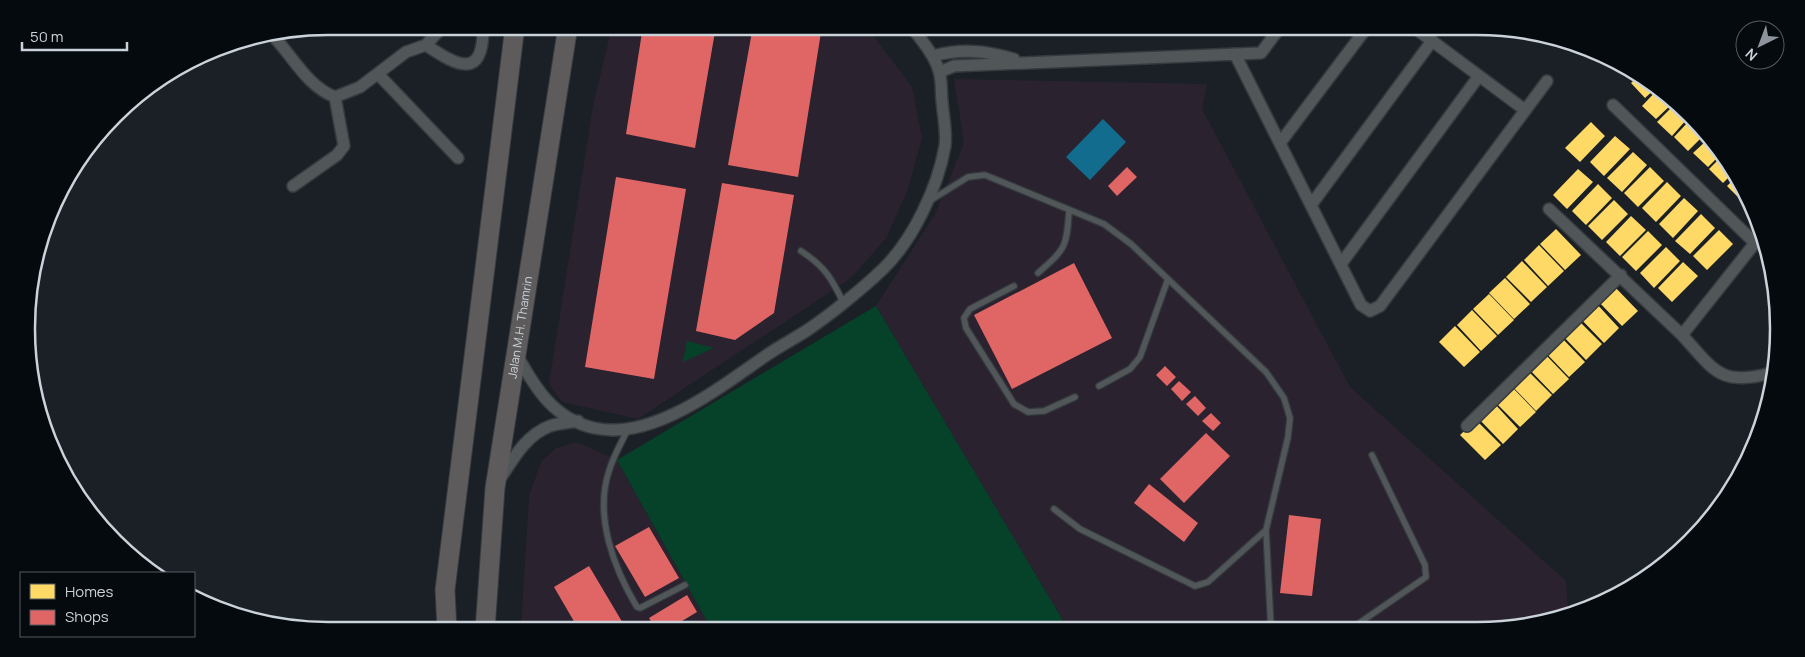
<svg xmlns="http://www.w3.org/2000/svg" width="1805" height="657" font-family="Manrope,sans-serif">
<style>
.commercial{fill:#2a222f}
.green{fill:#054229}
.water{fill:#116c8e}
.homes{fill:#ffd966}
.shops{fill:#e06666}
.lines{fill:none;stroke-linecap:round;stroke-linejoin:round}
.service-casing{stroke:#353a3f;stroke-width:8}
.minor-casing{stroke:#353a3f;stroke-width:14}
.primary-casing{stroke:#353a3f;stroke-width:21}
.service{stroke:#515659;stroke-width:5.5}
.minor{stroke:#515659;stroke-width:11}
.primary{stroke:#5d5b5c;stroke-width:19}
.labels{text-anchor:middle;stroke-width:5;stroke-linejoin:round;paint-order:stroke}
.street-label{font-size:12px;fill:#cbd3da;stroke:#050a0e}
.rim{fill:none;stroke:#cbd3da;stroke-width:2.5}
</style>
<rect width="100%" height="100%" fill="#1a2025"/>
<!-- commercial -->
<path class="commercial" d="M612 26H866L912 87 922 138 907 192 886 238 851 278 638 419 562 402 549 384 593 106Z
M954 79 1207 84 1202 109 1350 387 1566 581 1568 612 1516 628 1068 629 876 306 935 214 964 143Z
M577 442 617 460 712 630H521L529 496 541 462 556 448Z"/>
<!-- green -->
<path class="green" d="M876 306 1068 629 712 630 617 460Z
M687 341 714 348 683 362Z"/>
<!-- water -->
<path class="water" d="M1103 119 1126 142 1090 180 1066 157Z"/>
<!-- homes -->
<path class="homes" d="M1637 77 1657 87 1645 98 1631 83Z
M1659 88 1673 103 1656 119 1642 106Z
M1674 105 1687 119 1672 136 1657 122Z
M1689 121 1702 137 1688 151 1674 137Z
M1591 122 1605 136 1580 162 1565 148Z
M1615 136 1630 149 1604 176 1590 162Z
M1706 141 1719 156 1708 167 1693 153Z
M1633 152 1647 165 1622 192 1607 178Z
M1721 157 1734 172 1723 183 1709 169Z
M1650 167 1664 181 1638 207 1624 193Z
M1578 169 1593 182 1567 209 1553 195Z
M1737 176 1745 196 1741 200 1727 186Z
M1667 182 1681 196 1656 222 1642 208Z
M1598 184 1612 198 1586 225 1572 211Z
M1684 198 1698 211 1673 238 1659 224Z
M1614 200 1628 214 1602 240 1588 226Z
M1701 214 1715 228 1690 254 1675 241Z
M1631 216 1646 230 1620 256 1606 242Z
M1556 229 1581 255 1565 270 1540 244Z
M1719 230 1733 244 1707 270 1693 256Z
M1648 231 1662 245 1636 271 1622 257Z
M1539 245 1564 271 1548 286 1524 260Z
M1666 247 1680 261 1654 288 1640 273Z
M1522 261 1547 287 1531 302 1506 277Z
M1683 262 1698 276 1672 302 1658 288Z
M1505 278 1530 304 1514 319 1489 293Z
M1613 285 1638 311 1622 326 1597 300Z
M1489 294 1514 320 1498 335 1473 309Z
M1595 302 1619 328 1604 343 1579 317Z
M1472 310 1497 336 1481 351 1457 325Z
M1577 319 1602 344 1586 360 1561 334Z
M1455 326 1480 352 1464 367 1439 342Z
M1560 336 1585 362 1569 377 1544 351Z
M1544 353 1569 379 1553 394 1528 368Z
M1527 370 1552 395 1536 411 1511 385Z
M1511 386 1536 412 1520 427 1495 402Z
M1494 403 1518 429 1503 444 1478 418Z
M1476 420 1501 445 1485 460 1460 435Z"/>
<!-- shops -->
<path class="shops" d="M643 26H716L695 148 626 134Z
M753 26H822L798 177 728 165Z
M1127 167 1137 177 1117 196 1108 186Z
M616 177 686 189 654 379 585 367Z
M722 183 794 195 774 313 735 340 696 331Z
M1074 263 1112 338 1012 389 974 315Z
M1165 366 1176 377 1167 386 1156 375Z
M1179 381 1191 392 1182 401 1171 389Z
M1195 396 1206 408 1198 416 1186 404Z
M1211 413 1221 423 1213 431 1202 421Z
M1206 433 1230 456 1184 503 1160 479Z
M1149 484 1198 523 1184 542 1134 503Z
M1289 515 1321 519 1312 596 1280 593Z
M649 527 679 578 645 597 615 546Z
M589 566 627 630H579L554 587Z
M687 595 697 612 667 630H656L649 618Z"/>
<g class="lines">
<!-- service casing -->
<g class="service-casing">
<path id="service" d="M931 200 968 177 985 175 1104 224 1131 244 1266 372 1284 398 1290 418 1288 437 1266 530 1271 629
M801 251C824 266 831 277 843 302
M1038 273C1065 249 1067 248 1069 210
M1014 286 970 309 964 318 966 328 1014 404 1028 412 1044 411 1075 397
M1099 386 1130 369 1140 357 1168 279
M628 429C621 443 613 457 609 471 594 516 614 569 637 607L640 608 685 585
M1054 509 1080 529 1195 586 1208 582 1266 530
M1352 628 1426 577 1425 565 1372 455"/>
</g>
<!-- minor casing -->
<g class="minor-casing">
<path id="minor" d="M1412 26 1525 110
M274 37C294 58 307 86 335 97L360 87 406 52 426 45C458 67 484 80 483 26
M426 45 443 26
M1235 54 1361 305 1370 311 1380 306 1547 81
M933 56C962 48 986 51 1014 59
M940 72 954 66 1261 53 1281 26
M378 74 458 158
M1613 105 1755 243
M1280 143 1368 26
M293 186 337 155 344 146 335 97
M1311 205 1432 41
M1549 209 1682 335
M1759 238 1682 335C1714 370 1720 387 1771 373
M1341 264 1479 76
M517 355C535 388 554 419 594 428 652 441 719 388 764 357 778 347 792 340 806 331 830 315 862 289 883 269 913 240 938 187 945 146 947 132 943 115 942 101 941 91 942 80 939 71 934 54 921 40 911 26
M1467 426 1621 275
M500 479C513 459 526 435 550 426 559 423 569 423 578 421"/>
</g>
<!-- primary casing -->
<g class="primary-casing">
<g id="primary">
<path d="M447 630 445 590 515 26"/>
<path id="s1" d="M485 630 495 488 568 26"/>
</g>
</g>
<!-- service -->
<use href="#service" class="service"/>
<!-- minor -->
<use href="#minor" class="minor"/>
<!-- primary -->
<use href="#primary" class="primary"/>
</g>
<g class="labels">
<!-- street labels -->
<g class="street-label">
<text dy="4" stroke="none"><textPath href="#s1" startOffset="305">Jalan M.H. Thamrin</textPath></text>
</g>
</g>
<!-- crop -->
<path d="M0 0H1805V657H0ZM328 35H1477A293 293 0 0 1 1770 328V329A293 293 0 0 1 1477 622H328A293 293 0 0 1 35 329V328A293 293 0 0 1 328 35Z" fill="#050a0e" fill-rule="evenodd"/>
<path class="rim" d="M328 35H1477A293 293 0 0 1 1770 328V329A293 293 0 0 1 1477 622H328A293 293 0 0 1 35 329V328A293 293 0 0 1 328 35Z"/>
<!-- legend -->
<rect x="20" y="572" width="175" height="65" fill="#050a0e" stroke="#545a60"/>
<rect x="30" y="584" width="25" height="15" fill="#ffd966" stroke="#545a60"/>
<text x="65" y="597" font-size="15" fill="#cbd3da">Homes</text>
<rect x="30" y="610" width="25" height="15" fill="#e06666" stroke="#545a60"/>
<text x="65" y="622" font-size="15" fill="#cbd3da">Shops</text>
<!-- north arrow -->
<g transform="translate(1760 45) rotate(222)"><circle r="24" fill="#050a0e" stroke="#545a60"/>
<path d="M0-4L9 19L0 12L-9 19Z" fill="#8d949b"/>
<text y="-8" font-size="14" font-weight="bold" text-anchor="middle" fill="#cbd3da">N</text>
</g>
<!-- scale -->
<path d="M22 42v8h105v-8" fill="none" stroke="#cbd3da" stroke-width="2.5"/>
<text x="30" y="42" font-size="15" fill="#cbd3da" stroke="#050a0e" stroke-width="4" paint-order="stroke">50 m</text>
</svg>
